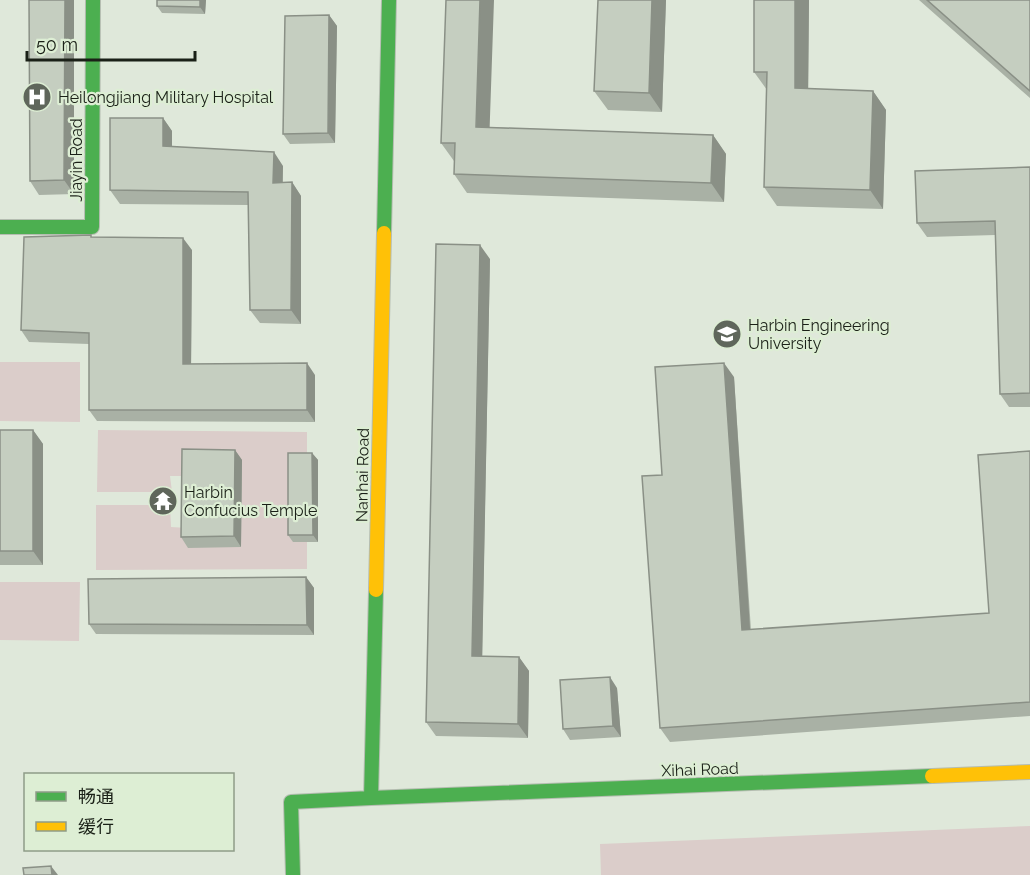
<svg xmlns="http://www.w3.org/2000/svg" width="1030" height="875" font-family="Raleway,'Noto Sans SC',sans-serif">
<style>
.green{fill:#dbcdca}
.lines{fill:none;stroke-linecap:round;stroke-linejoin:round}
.fast-casing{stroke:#b5bdb1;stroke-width:16}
.slow-casing{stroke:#b5bdb1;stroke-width:16}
.fast{stroke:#4caf50;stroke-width:14}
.slow{stroke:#ffc107;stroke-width:14}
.wall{fill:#a9b1a5}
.shaded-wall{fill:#8a9086}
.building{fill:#c5cec0;stroke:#8a9086;stroke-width:1.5}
.labels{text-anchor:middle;stroke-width:4.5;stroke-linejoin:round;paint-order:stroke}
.poi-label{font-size:16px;fill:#1a2017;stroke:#ddeed4;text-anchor:start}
.street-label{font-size:16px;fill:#1a2017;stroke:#ddeed4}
</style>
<rect width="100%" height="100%" fill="#dfe8da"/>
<!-- green -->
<path class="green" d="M0 362H80V422L0 421Z
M98 430 307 432V569L96 570V505H170L171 527 188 528 189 476H170L172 492H97Z
M0 582H80L79 641 0 640Z
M1030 826V875H601L600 844Z"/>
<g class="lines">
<!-- fast casing -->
<g class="fast-casing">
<path id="fast" d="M0 227H92L93 0
M384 233 389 0
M371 798 932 776
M293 875 291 802 371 798 376 590"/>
</g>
<!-- slow casing -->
<g class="slow-casing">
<path id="slow" d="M376 590 384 233
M932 776 1030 772"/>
</g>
<!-- fast -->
<use href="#fast" class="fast"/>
<!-- slow -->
<use href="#slow" class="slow"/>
</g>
<!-- wall -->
<path class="wall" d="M29 0H74V194L39 195 30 181Z
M206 0 205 14 162 13 157 6Z
M598 0H666L662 112 608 110 594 91Z
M754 0H809L808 89 873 91 886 110 883 209 777 206 764 187 767 90 754 72Z
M919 0H1030V98Z
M329 15 337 26 335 143 290 144 283 134Z
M163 118 172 131V147L283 166V183L292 182 301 196V324L260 323 250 310 248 205 120 204 110 190Z
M490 127 713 135 726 154 724 202 467 193 454 174V161L441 143Z
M1030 167V407H1009L1000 394 995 235 927 237 917 223Z
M93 237 192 250 191 364 315 375V422L97 421 89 410V344L29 342 21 330Z
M490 259 482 656 519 657 529 671 528 738 436 736 426 722Z
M734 377 751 630 989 613 1030 451V716L670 742 660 728 662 475Z
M0 430H33L43 444V565H0Z
M235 450 242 460 241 547 188 548 181 537Z
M312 453 318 460V542H293L288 535Z
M306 577 314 588V635L96 634 89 624Z
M617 688 621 737 570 740 563 729Z"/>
<!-- shaded-wall -->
<path class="shaded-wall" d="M65 0H74V194L64 180Z
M200 0H206L205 14 200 7Z
M480 0H494L489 146 476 127Z
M652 0H666L662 112 649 93Z
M795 0H809L808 108 795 88Z
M329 15 337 26 335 143 328 133Z
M873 91 886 110 883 209 870 190Z
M163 118 172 131V160L163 146Z
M713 135 726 154 724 202 711 183Z
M274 152 283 166 282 197 273 183Z
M292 182 301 196V324L291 310Z
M183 238 192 250 191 375 183 364Z
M480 245 490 259 482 670 472 656Z
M307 363 315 375V422L307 410Z
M724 363 734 377 751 644 742 630Z
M33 430 43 444V565L33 551Z
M235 450 242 460 241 547 234 536Z
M312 453 318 460V542L313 535Z
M306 577 314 588V635L307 625Z
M519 657 529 671 528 738 518 724Z
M610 677 617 688 621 737 613 726Z
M51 866 58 875H52Z"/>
<!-- building -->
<path class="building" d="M29 0H65L64 180 30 181Z
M157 0H200V7L157 6Z
M446 0H480L476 127 713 135 711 183 454 174 455 143H441Z
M598 0H652L649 93 594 91Z
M754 0H795V88L873 91 870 190 764 187 767 72H754Z
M927 0H1030V91Z
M329 15 328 133 283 134 285 16Z
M110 118H163V146L274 152 273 183 292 182 291 310H250L248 192 110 190Z
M1030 167V393L1000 394 995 221 917 223 915 171Z
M91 235V237L183 238V364L307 363V410H89V333L21 330 24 237Z
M436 244 480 245 472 656 519 657 518 724 426 722Z
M724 363 742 630 989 613 978 455 1030 451V702L660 728 642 476 662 475 655 367Z
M0 430H33V551H0Z
M182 449 235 450 234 536 181 537Z
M288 453H312L313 535H288Z
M306 577 307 625 89 624 88 579Z
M610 677 613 726 563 729 560 680Z
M51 866 52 875H24L23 868Z"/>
<!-- icons -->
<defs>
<g id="hospital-disc" transform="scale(1.5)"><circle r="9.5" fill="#5f665b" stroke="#ddeed4"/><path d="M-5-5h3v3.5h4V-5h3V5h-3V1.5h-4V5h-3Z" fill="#fff"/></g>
<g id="university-disc" transform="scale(1.5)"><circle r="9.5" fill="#5f665b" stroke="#ddeed4"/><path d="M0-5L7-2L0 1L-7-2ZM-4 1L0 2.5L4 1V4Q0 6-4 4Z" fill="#fff"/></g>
<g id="temple-disc" transform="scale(1.5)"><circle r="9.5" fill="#5f665b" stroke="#ddeed4"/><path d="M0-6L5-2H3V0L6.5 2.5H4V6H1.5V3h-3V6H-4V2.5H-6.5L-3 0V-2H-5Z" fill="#fff"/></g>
</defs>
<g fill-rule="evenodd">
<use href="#hospital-disc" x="37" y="97"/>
<use href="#university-disc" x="727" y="334"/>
<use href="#temple-disc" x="163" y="501"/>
</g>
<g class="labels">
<!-- poi labels -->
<g class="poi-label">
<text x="58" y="103">Heilongjiang Military Hospital</text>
<text x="748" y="331">Harbin Engineering<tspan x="748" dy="18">University</tspan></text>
<text x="184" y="498">Harbin<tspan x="184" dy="18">Confucius Temple</tspan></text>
</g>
<!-- street labels -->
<g class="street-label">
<text transform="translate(76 160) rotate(-90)" y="6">Jiayin Road</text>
<text transform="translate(362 475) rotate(-89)" y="6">Nanhai Road</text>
<text transform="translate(700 769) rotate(-2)" y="6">Xihai Road</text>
</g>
</g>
<!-- legend -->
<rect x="24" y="773" width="210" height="78" fill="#ddeed4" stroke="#8f9c88" stroke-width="1.5"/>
<rect x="36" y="792" width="30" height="9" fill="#4caf50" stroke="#8f9c88" stroke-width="1.5"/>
<text x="78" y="803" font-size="18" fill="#1a2017">畅通</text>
<rect x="36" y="822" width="30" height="9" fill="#ffc107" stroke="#8f9c88" stroke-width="1.5"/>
<text x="78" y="833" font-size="18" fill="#1a2017">缓行</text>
<!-- scale -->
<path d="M27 51v9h168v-9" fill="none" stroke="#1a2017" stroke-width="3"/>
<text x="36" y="51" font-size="18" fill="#1a2017" stroke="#ddeed4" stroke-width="4.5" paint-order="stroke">50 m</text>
</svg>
